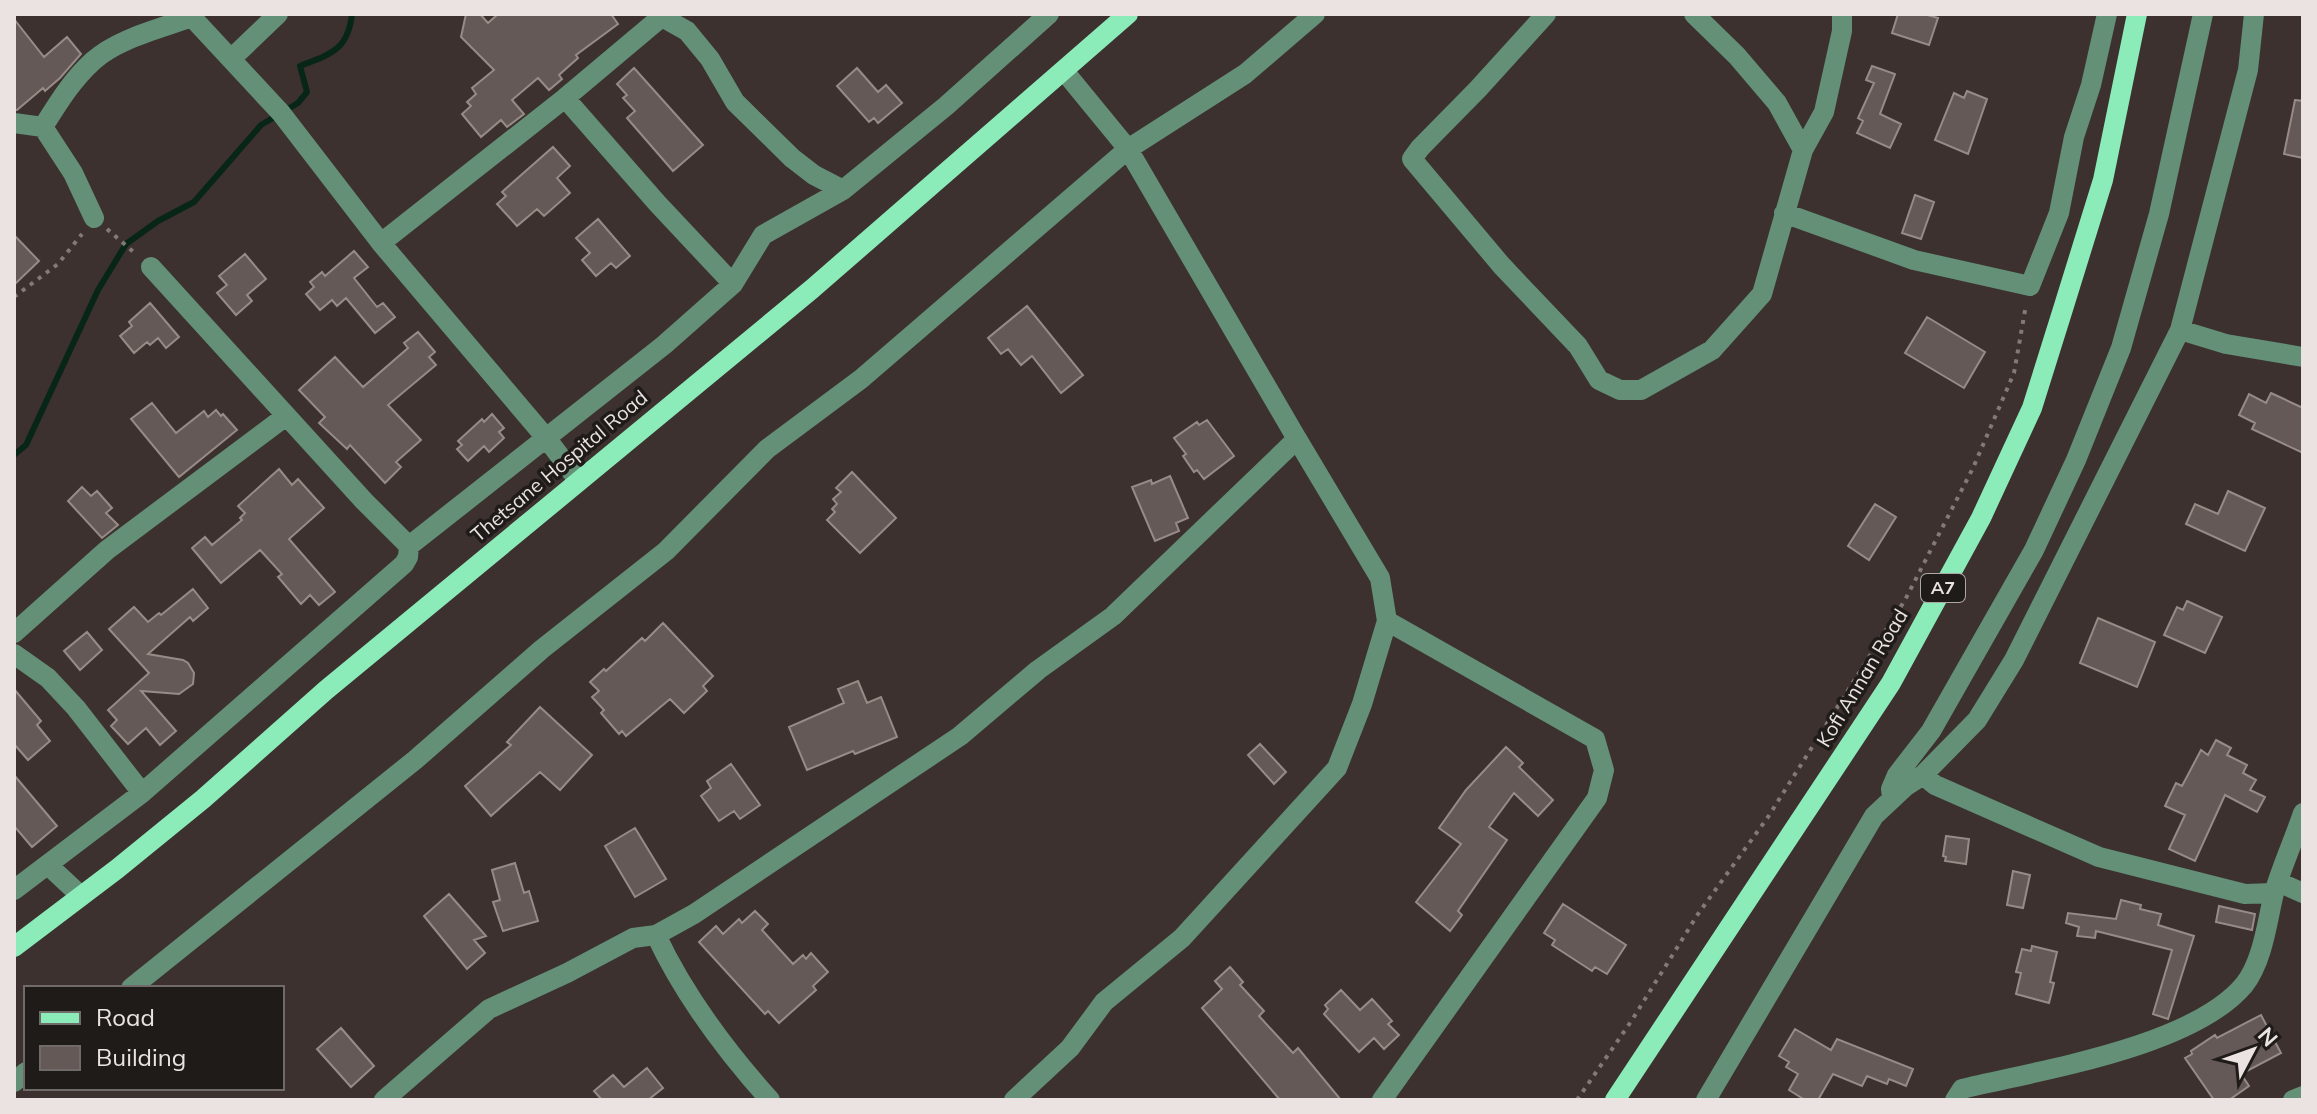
<svg xmlns="http://www.w3.org/2000/svg" width="2317" height="1114" font-family="Mulish,sans-serif">
<style>
.lines{fill:none;stroke-linecap:round;stroke-linejoin:round}
.stream{stroke:#072618;stroke-width:6}
.building{fill:#645956;stroke:#978b87;stroke-width:2}
.path{stroke:#837a78;stroke-width:4;stroke-dasharray:4 6;stroke-linecap:butt}
.minor{stroke:#639077;stroke-width:20}
.major{stroke:#8cecb9;stroke-width:20}
.labels{text-anchor:middle;stroke-width:7;stroke-linejoin:round;paint-order:stroke}
.shield{fill:#1f1b19;stroke:#ada7a5;stroke-width:2}
.shield-label{font-size:18px;font-weight:bold;fill:#eae3e1}
.street-label{font-size:20px;fill:#eae3e1;stroke:#1f1b19}
</style>
<rect width="100%" height="100%" fill="#3c312f"/>
<g class="lines">
<!-- stream -->
<path class="stream" d="M14 455 26 445 98 290 126 244 158 221 194 202 261 125 298 103 307 92 300 66C331 54 348 50 352 14"/>
</g>
<!-- building -->
<path class="building" d="M466 14H480L488 23 498 14H611L618 24 576 55 578 58 559 75 562 79 549 90 538 78 512 100 524 114 507 127 501 120 481 137 462 114 471 106 467 102 476 94 472 88 494 70 461 37Z
M1898 14H1924L1938 18 1929 45 1892 33Z
M14 19 44 57 67 37 81 54 60 78 45 91 43 88 17 110H14Z
M1872 66 1895 74 1880 114 1901 124 1890 148 1857 133 1863 121 1858 118 1874 83 1866 80Z
M634 68 703 145 673 171 627 118 635 111 623 98 627 95 617 84Z
M857 68 878 92 886 85 902 103 878 123 874 118 869 122 837 86Z
M1967 91 1987 99 1968 154 1935 140 1954 93 1964 98Z
M2295 100 2303 101V158L2284 154Z
M553 147 570 166 557 178 570 193 544 216 537 209 517 226 497 204 506 196 502 192Z
M1915 195 1934 202 1921 239 1902 233Z
M598 219 630 256 616 268 611 263 596 276 582 260 590 253 576 238Z
M14 235 39 261 14 285Z
M354 251 368 267 354 278 377 307 383 303 395 317 375 333 346 298 337 306 332 300 320 310 306 294 314 287 310 282 322 272 325 276Z
M245 254 266 279 247 295 252 301 236 315 217 293 227 285 219 276Z
M150 303 179 337 166 348 158 338 150 345 147 342 134 353 120 336 132 326 129 322Z
M1027 306 1083 375 1061 393 1032 356 1021 365 1008 349 1001 354 988 338Z
M1927 317 1985 352 1964 388 1905 353Z
M418 332 435 352 429 357 436 365 388 405 421 440 396 462 401 467 385 483 350 445 347 449 319 423 325 417 299 390 335 357 363 387 408 348 404 343Z
M2271 393 2303 408V453L2252 429 2255 423 2239 415 2249 394 2266 403Z
M152 403 176 433 204 411 208 417 216 410 221 416 223 414 237 430 179 477 131 419Z
M492 414 504 428 499 432 504 438 489 452 484 446 468 461 457 449 462 445 458 441 482 419 484 422Z
M1207 420 1234 456 1204 479 1197 470 1194 472 1183 456 1186 454 1174 438 1197 422 1199 425Z
M279 469 292 485 298 479 324 508 289 539 335 592 319 605 310 595 301 604 278 577 282 574 260 550 221 583 192 548 205 537 212 545 242 520 240 518 245 513 238 506Z
M852 472 896 518 860 553 827 520 835 512 832 509 837 504 833 499 841 492 836 488Z
M1170 476 1188 518 1176 523 1179 531 1155 541 1132 487 1151 480 1152 484Z
M82 487 91 496 97 491 112 508 106 513 118 525 102 538 68 501Z
M2228 491 2265 508 2245 551 2186 524 2195 504 2218 514Z
M1875 504 1896 517 1869 560 1848 546Z
M193 589 208 608 193 621 190 617 148 654 183 660 188 663 194 673 193 684 179 694 141 691 176 731 160 745 146 728 128 744 111 726 117 720 108 710 149 673 109 629 134 607 148 622 159 613 161 615Z
M2187 601 2222 617 2205 653 2164 635 2177 607 2183 610Z
M2098 618 2155 642 2137 687 2080 663Z
M663 623 713 676 703 686 707 691 684 713 670 699 626 736 622 731 619 734 601 713 604 710 592 697 599 691 590 682 604 669 606 671 642 638 645 641Z
M87 632 102 650 80 670 64 651Z
M858 681 867 703 881 697 897 737 855 754 853 751 807 770 789 727 844 703 838 689Z
M14 689 41 721 37 725 50 741 28 760 14 744Z
M540 707 592 755 560 790 540 772 491 816 465 786 511 745 507 742Z
M2216 740 2231 748 2227 755 2247 765 2243 773 2256 780 2250 790 2265 797 2257 812 2225 795 2195 861 2169 849 2185 815 2165 806 2176 783 2182 786 2201 750 2208 755Z
M1260 744 1286 772 1274 784 1248 755Z
M1506 747 1523 763 1519 767 1553 800 1538 816 1514 793 1489 827 1507 840 1458 911 1462 915 1450 931 1416 902 1461 844 1439 828 1466 790Z
M731 764 760 805 740 819 734 811 719 821 701 796 711 788 707 781Z
M14 775 57 826 32 847 14 826Z
M635 828 666 879 635 897 605 846Z
M1946 836 1969 839 1966 864 1945 861 1946 857 1943 856Z
M515 863 524 893 529 891 538 921 503 931 493 902 500 900 492 870Z
M2013 871 2030 875 2023 908 2007 905Z
M449 894 486 936 474 940 485 953 467 969 424 916Z
M2121 900 2141 905 2140 909 2161 914 2158 925 2194 936 2168 1019 2153 1014 2172 950 2096 931 2095 938 2077 936 2079 927 2066 923 2068 913 2116 919Z
M1563 904 1626 945 1607 974 1595 967 1592 971 1552 945 1555 940 1544 933Z
M2219 906 2255 914 2252 930 2216 922Z
M755 911 768 924 762 930 793 964 803 955 806 959 811 953 828 972 813 986 816 990 779 1023 768 1011 765 1014 699 942 716 926 723 934 739 919 742 923Z
M2032 946 2057 952 2050 982 2054 983 2049 1003 2016 994 2021 973 2016 972 2022 949 2031 951Z
M1230 967 1243 982 1240 985 1264 1011 1259 1016 1293 1053 1298 1048 1341 1100H1280L1202 1008 1222 989 1215 981Z
M1341 990 1360 1010 1372 999 1392 1021 1388 1024 1399 1035 1384 1049 1374 1038 1359 1052 1324 1014 1328 1009 1325 1005Z
M2261 1015 2281 1053 2241 1074 2249 1086 2229 1100H2214L2185 1058 2192 1054 2191 1051 2215 1035 2217 1038Z
M341 1028 374 1066 351 1087 317 1049Z
M1795 1029 1831 1050 1837 1039 1913 1069 1906 1086 1889 1079 1887 1084 1867 1076 1862 1086 1833 1074 1818 1100H1805L1789 1090 1798 1074 1786 1067 1789 1062 1779 1056Z
M647 1068 663 1088 648 1100H602L594 1091 613 1075 624 1087Z"/>
<g class="lines">
<!-- path -->
<path class="path" d="M107 229 137 255
M14 297 58 264 82 234
M1577 1100 1632 1020 1698 914 1768 817 1905 600 1973 468 2014 373 2026 305"/>
<!-- minor -->
<path class="minor" d="M189 14 281 113 381 243 547 439 578 480
M1546 14 1478 89 1420 148 1412 159 1502 266 1578 346 1599 380 1620 390H1641L1712 350 1762 294 1803 150 1777 103 1737 56 1694 14
M662 17 687 31 710 59 735 102 792 158 814 175 843 190
M231 59 278 14
M565 98 657 203 733 284
M14 123 43 127 73 173 94 218
M43 127C58 103 72 80 93 61 119 38 160 29 192 17
M1803 150 1824 112 1842 31V14
M1784 213 1914 260 2030 286 2059 213 2074 137 2091 85 2107 14
M381 243 565 98 665 14
M151 267 364 501 409 546
M2180 330 2226 344 2303 357
M14 633 107 550 286 416
M14 654 48 678 76 708 142 793
M1923 775 1935 785 2099 857 2245 894 2274 893
M1892 798 1891 789 1897 775 1931 731 2034 550 2076 460 2121 348 2159 214 2203 14
M49 866 81 896
M2278 882 2303 893
M14 890 142 793 404 564 408 557 409 546 664 345 733 284 763 235 843 190 946 106 1049 14
M656 935C684 995 726 1051 770 1100
M131 988 415 760 542 649 666 551 767 449 861 379 1128 149 1245 74 1315 14
M14 1082 26 1072
M384 1100 489 1009 567 973 633 938 656 935 694 914 960 736 1038 670 1113 616 1297 439 1128 149 1064 71
M1014 1100 1070 1048 1104 1002 1182 938 1337 768 1362 704 1387 621 1380 578 1297 439
M1382 1100 1597 798 1604 770 1595 739 1387 621
M1706 1100 1874 816 1906 786 1923 775 1977 720 2014 660 2180 330 2248 70 2254 14
M1955 1100 1962 1089C2040 1070 2192 1047 2244 985 2263 961 2267 922 2274 893 2282 866 2294 840 2303 813
M2293 1100 2303 1096"/>
<!-- major -->
<path class="major" d="M14 947 117 869 203 799 326 690 812 289 1128 14
M1615 1100 1891 683 1981 518 2032 408 2063 309 2103 180 2137 14"/>
</g>
<g class="labels">
<!-- shield labels -->
<rect class="shield" x="1921" y="574" width="44" height="28" rx="6"/>
<g class="shield-label">
<text x="1943" y="594">A7</text>
</g>
<!-- street labels -->
<g class="street-label">
<text transform="translate(559 466) rotate(-40)" y="7">Thetsane Hospital Road</text>
<text transform="translate(1862 678) rotate(-59)" y="7">Kofi Annan Road</text>
</g>
</g>
<!-- border -->
<rect width="2317" height="1114" fill="none" stroke="#eae3e1" stroke-width="32"/>
<!-- legend -->
<rect x="24" y="986" width="260" height="104" fill="#1f1b19" stroke="#706b69" stroke-width="2"/>
<rect x="40" y="1012" width="40" height="12" fill="#8cecb9" stroke="#706b69" stroke-width="2"/>
<text x="96" y="1026" font-size="24" fill="#eae3e1">Road</text>
<rect x="40" y="1046" width="40" height="24" fill="#645956" stroke="#706b69" stroke-width="2"/>
<text x="96" y="1066" font-size="24" fill="#eae3e1">Building</text>
<!-- north arrow -->
<g transform="translate(2253 1050) rotate(49)" stroke="#1f1b19" stroke-width="6" paint-order="stroke">
<path d="M0-6L14 30L0 20L-14 30Z" fill="#eae3e1"/>
<text y="-12" font-size="22" font-weight="bold" text-anchor="middle" fill="#eae3e1">N</text>
</g>
</svg>
